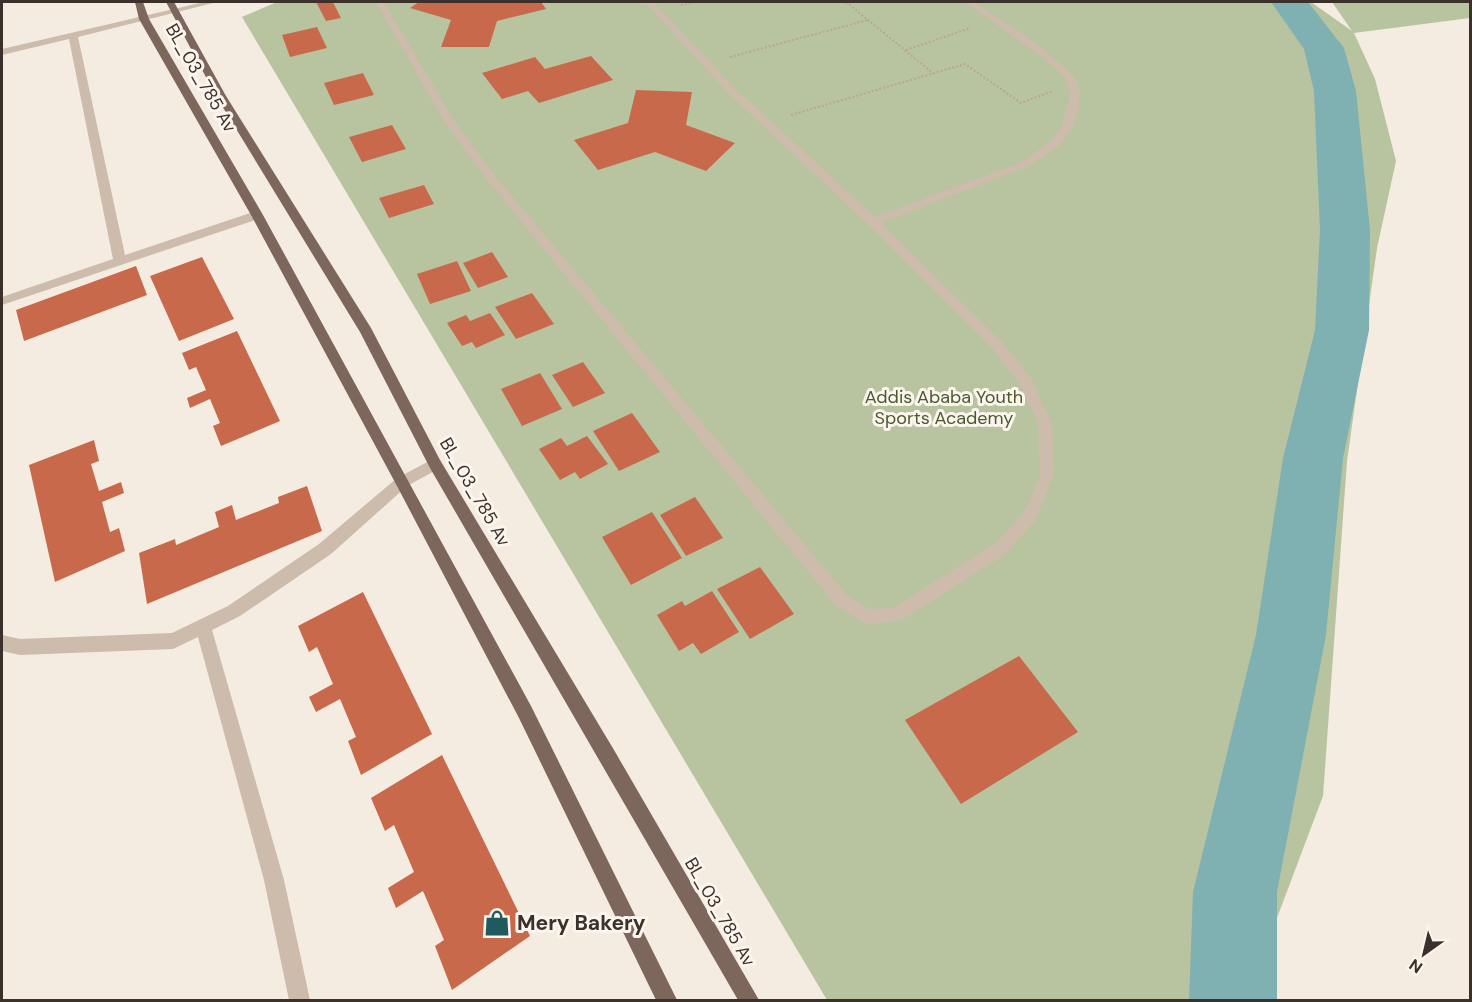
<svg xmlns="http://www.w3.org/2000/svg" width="1472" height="1002" font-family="'DM Sans',sans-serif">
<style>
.green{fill:#b8c4a0}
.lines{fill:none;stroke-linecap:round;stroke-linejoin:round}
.river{fill:#7fb0b2;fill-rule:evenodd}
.building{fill:#c8694b}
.path{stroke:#b9a596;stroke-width:2;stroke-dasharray:2 2;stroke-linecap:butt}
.street{fill:#cdbbac;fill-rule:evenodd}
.primary{fill:#7d675c;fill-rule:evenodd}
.labels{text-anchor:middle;stroke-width:6;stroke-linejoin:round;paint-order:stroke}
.street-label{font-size:18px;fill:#3b302b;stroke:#fbf5ee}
.park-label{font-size:18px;fill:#4a5a2e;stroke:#fbf5ee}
.near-poi-label{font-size:21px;font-weight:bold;fill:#3b302b;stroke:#fbf5ee;text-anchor:start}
</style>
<rect width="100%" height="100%" fill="#f4ebe1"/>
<!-- green -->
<path class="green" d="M277 2H1311L1352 31 1332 2H1470V18L1354 33 1375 79 1396 161 1377 248 1347 461 1323 796 1258 968 1252 1000H827L242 17Z"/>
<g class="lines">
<!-- river -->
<path class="river" d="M1271 2H1308L1344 48 1356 91 1370 230 1369 330 1343 458 1326 635 1277 892V1000H1189L1193 892 1256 635 1283 458 1315 330 1320 230 1314 91 1304 49Z"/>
</g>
<!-- building -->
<path class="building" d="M316 2H333L341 18 326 21Z
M419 2H541L546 9 497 21 489 47H441L451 20 410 8Z
M317 27 327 48 290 57 282 35Z
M591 56 613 80 539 103 528 91 502 99 482 73 535 57 545 69Z
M363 73 374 95 334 105 324 83Z
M636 90 692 92 686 125 735 143 706 171 655 152 598 170 574 140 628 123Z
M392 125 406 149 362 162 349 137Z
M424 185 434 204 389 218 379 198Z
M492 252 508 277 478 288 463 263Z
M202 257 234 319 179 341 150 276Z
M457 261 471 291 430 304 417 274Z
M136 266 147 295 24 341 16 310Z
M532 293 554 324 516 339 495 307Z
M490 313 505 335 476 348 472 342 462 346 447 323 466 315 470 321Z
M237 331 280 421 221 446 213 426 220 423 210 399 190 408 187 398 206 390 196 367 189 370 182 353Z
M583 362 605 393 573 407 552 375Z
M540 373 562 409 522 426 501 389Z
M632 413 660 452 619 471 593 431Z
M587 436 608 464 580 479 575 472 560 480 539 449 561 438 567 446Z
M94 440 99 461 91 464 99 491 121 482 124 493 102 502 110 532 119 528 125 551 55 582 29 465Z
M307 486 322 531 147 604 139 553 175 539 176 545 219 527 215 512 232 505 236 520 279 503 278 497Z
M695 497 723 538 686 556 660 515Z
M652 512 682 558 631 585 602 537Z
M760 567 794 614 750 639 717 589Z
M712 591 739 632 701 654 693 643 679 651 657 615 682 601 685 606Z
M363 592 432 734 361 775 348 741 356 737 340 699 316 712 309 697 333 684 317 647 309 652 298 626Z
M1019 656 1078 732 961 804 905 720Z
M442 755 530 936 452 990 435 946 444 940 423 891 396 908 388 888 414 872 394 825 385 831 371 798Z"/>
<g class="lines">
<!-- path -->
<path class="path" d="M846 2 934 74
M681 5 694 2
M906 50 970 28
M730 57 868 20
M791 115 965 64 1021 103 1053 91"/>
<!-- street -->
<path class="street" d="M204 2H217L78 37 125 255 253 212H261V218L2 305V297L113 259 69 39 2 55V49Z
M376 2H384L455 122 496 177 849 597 870 609 893 608 994 544 1024 512 1040 476 1038 423 1019 383 992 348 869 225 729 94 645 2H653L737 90 875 217 1022 162 1052 140 1061 127 1070 96 1068 83 1063 76 1038 54 965 2H974L1029 38 1070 72 1078 83 1080 93 1078 110 1072 128 1060 145 1029 166 881 223 1002 342 1030 376 1052 423 1054 476 1035 521 1006 554 902 620 868 625 837 607 488 181 445 123Z
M435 458 440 460 442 464 440 468 407 486 331 554 240 616 212 630 284 880 310 1000H289L264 880 198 637 173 649 20 655 2 651V635L20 639 172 633 228 606 319 544 397 478Z"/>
<!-- primary -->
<path class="primary" d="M135 2H143L149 19 263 215 531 706 677 1000H656L519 718 397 486 251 215 139 19Z
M166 2H174L226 96 371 328 440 460 614 750 759 1000H738L430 468 360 332 216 96Z"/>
</g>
<!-- icons -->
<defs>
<g id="shop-bare" transform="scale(2.07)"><path d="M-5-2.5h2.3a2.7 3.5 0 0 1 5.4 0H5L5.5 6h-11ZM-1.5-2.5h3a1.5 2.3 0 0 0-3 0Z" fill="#1f5a5e" stroke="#fbf5ee" stroke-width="2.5" paint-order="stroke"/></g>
</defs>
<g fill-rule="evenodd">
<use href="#shop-bare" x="497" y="923"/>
</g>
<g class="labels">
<!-- street labels -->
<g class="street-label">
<text transform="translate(201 78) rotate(60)" y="6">BL_03_785 Av</text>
<text transform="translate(475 492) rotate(60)" y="6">BL_03_785 Av</text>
<text transform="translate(720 912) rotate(60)" y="6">BL_03_785 Av</text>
</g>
<!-- park labels -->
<g class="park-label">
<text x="944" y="403">Addis Ababa Youth<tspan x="944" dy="21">Sports Academy</tspan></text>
</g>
<!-- near-poi labels -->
<g class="near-poi-label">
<text x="517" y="930">Mery Bakery</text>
</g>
</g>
<!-- border -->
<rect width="1472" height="1002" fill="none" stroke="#3b302b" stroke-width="6"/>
<!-- north arrow -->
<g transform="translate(1424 954) rotate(214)" stroke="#fbf5ee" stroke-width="4.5" paint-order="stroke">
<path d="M0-4.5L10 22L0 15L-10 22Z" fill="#3b302b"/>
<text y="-9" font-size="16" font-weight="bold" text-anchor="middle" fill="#3b302b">N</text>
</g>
</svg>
